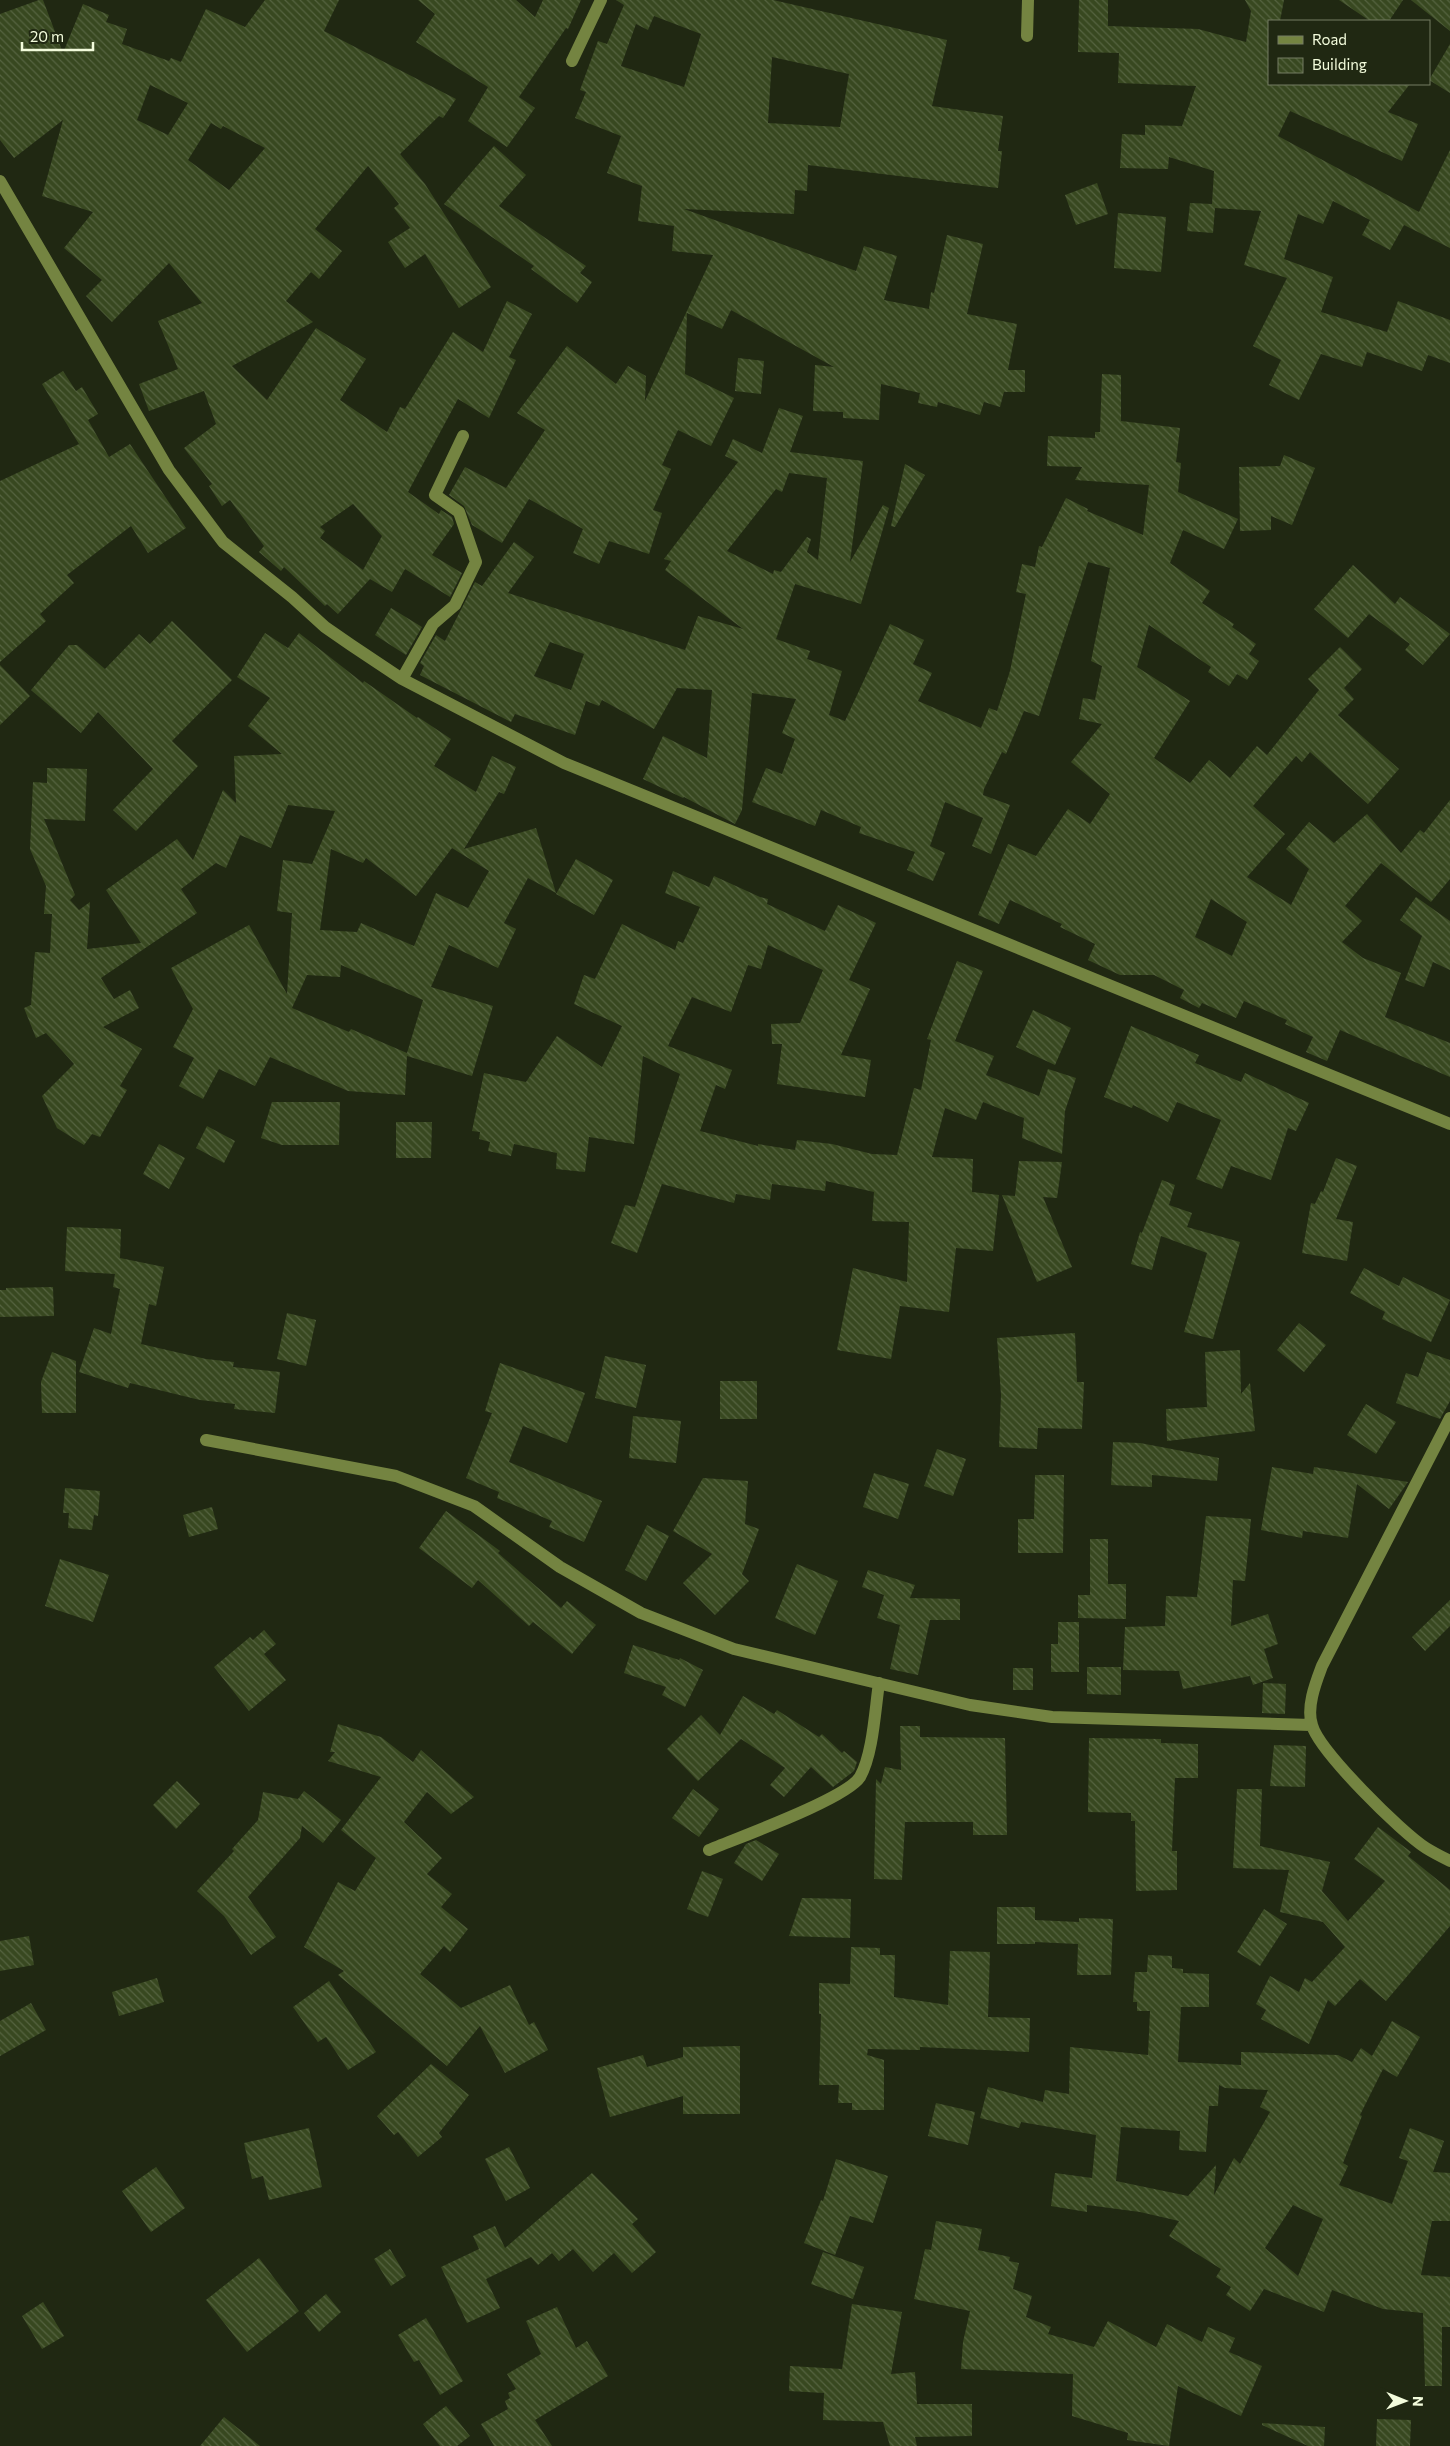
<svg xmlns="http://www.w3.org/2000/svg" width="1450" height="2446" font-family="Commissioner,sans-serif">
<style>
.building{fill:url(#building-back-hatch);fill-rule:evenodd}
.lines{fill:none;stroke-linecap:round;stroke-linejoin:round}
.minor{stroke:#748441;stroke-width:12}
</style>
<defs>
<pattern id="building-back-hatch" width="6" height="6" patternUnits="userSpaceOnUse" patternTransform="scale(1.25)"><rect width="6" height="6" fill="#384820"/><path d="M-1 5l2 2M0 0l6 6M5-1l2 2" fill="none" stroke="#556340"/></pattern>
</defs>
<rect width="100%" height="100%" fill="#202812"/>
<!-- building -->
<path class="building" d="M39 0H43L63 53 83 4 109 15 106 22 127 29 122 44 169 61 171 58 181 62 206 9 245 27 265 0H339L324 31 456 99 443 118 439 116 400 154 425 184 491 287 459 308 425 254 405 268 388 242 410 228 394 208 399 204 368 166 315 229 342 251 319 279 311 272 286 301 313 322 232 366 267 400 316 328 366 359 340 400 387 432 400 407 405 409 453 332 483 352 507 301 532 314 509 357 516 360 489 418 458 399 408 492 439 514 441 510 452 517 454 524 432 555 462 573 450 597 405 569 392 592 370 579 338 614 327 604 325 606 284 567 281 571 259 552 264 546 230 500 222 506 209 486 212 484 184 448 216 424 204 391 149 411 139 384 178 369 158 321 202 303 169 263 112 322 86 296 102 280 64 248 93 212 42 196 63 120 14 158 0 140V14ZM150 85 188 103 168 135 137 120ZM211 123 221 129 223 126 265 148 229 190 188 160ZM353 504 382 536 363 570 320 538 325 531 320 527Z
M418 0H516L535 17 543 0H581L568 29 566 28 519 97 535 108 507 147 468 121 488 87 416 42 435 14Z
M616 0H773L947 40 932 106 1003 116 998 151H1002L998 188 808 165 807 191 795 190 794 214 684 209 856 271 864 246 897 256 884 300 929 309 931 292 934 293 947 235 983 244 967 314 1017 324 1008 370H1025V392H1004L1000 407 984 402 980 415 938 402 937 407 918 403 920 393 881 384 879 420 843 418V412L813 411 815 365 834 367 731 310 722 329 687 313 685 374 734 398 711 446 678 430 662 465 671 469 653 510 662 513 649 554 609 541 599 564 573 553 583 529 529 499 502 543 472 525 464 506 449 495 465 467 506 488 545 430 517 413 567 346 616 384 628 366 646 376 645 401 713 255 672 251 674 226 638 221 642 186 607 173 621 136 575 118 586 92 580 90 598 41 607 44 624 5ZM654 16 701 34 684 87 621 66 636 24 648 30ZM772 57 849 74 840 127 768 123Z
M1079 0H1108V26L1198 29 1246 42 1251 11 1245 0H1284L1280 21H1269V84H1410L1388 112 1418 124 1402 161 1290 111 1278 136 1419 212 1450 150V248L1404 225 1390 250 1362 235 1370 220 1333 201 1323 224 1298 214 1284 259 1333 277 1321 312 1387 332 1398 301 1450 320V363L1428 355 1422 371 1367 352 1362 367 1321 354 1299 400 1269 385 1281 360 1253 346 1287 278 1244 265 1261 211 1215 208 1213 233 1187 231 1190 203 1212 204 1214 171 1169 157 1168 169 1120 168 1122 134 1145 135V125L1182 126 1196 86 1118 83 1119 53 1078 52Z
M1339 0H1403L1389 21H1370Z
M1411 0H1450V31Z
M1450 44V93L1429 80Z
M494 146 526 175 499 206 586 266 580 273 592 282 577 303 531 269 534 266 444 204Z
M1097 183 1108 214 1076 225 1065 195Z
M1118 213 1166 217 1161 272 1114 268Z
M738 358 764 361 761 394 735 391Z
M63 371 76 391 82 387 98 414 88 420 109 457 130 444 186 528 148 553 131 526 67 575 74 583 40 614 46 621 0 662V481L79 444 42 384Z
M1102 374 1121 375V421L1180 428 1176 462 1181 463 1178 492 1238 519 1224 549 1183 530 1170 563 1210 591 1202 603 1234 624 1232 627 1256 644 1249 654 1259 661 1247 680 1237 674 1229 686 1208 672 1211 667 1149 625 1137 667 1190 701 1154 758 1190 783 1209 760 1230 778 1257 746 1267 755 1319 690 1308 679 1340 647 1362 669 1344 688 1354 699 1338 715 1399 769 1368 804 1310 752 1302 762 1296 756 1253 806 1285 834 1247 877 1291 905 1309 869 1286 849 1309 822 1334 843 1367 814 1401 853 1420 830 1424 833 1450 800V879L1431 902 1381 863 1345 906 1362 921 1342 942 1363 958 1401 973 1385 1017 1450 1043V1077L1340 1030 1327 1061 1306 1052 1313 1037 1285 1024 1287 1020 1244 1001 1236 1018 1202 1003 1199 1008 1180 998 1184 990 1154 975H1120L1088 960 1095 944 1060 927 1062 924 1010 900 999 924 978 915 1008 844 1036 856 1068 809 1090 824 1110 794 1071 762 1102 724 1079 719 1083 698 1095 700 1102 666 1091 661 1110 568 1088 562 1039 716 1024 711 1006 754 1002 752 984 789 983 795 1010 805 991 854 972 846 983 818 945 802 930 846 945 853 933 881 907 870 915 852 859 833 861 827 821 810 815 826 752 802 766 768 782 774 795 739 782 733 796 699 752 693 742 810 735 824 684 797 683 798 643 779 663 736 707 758 712 690 677 688 654 729 602 700 599 706 586 701 575 735 515 714 511 722 420 675 424 666 420 663 436 635 445 641 475 582 482 586 514 542 534 557 508 593 685 650 698 616 743 629 665 570 671 561 664 559 738 462 725 456 733 439 762 453 779 408 803 416 790 452 863 461 850 562 883 505 889 508 861 604 795 584 776 639 810 651 807 659 842 671 829 715 845 721 890 624 924 640 913 664 932 673 918 701 981 728 989 708 997 711 1010 671 1026 594 1016 592 1022 564 1035 567 1039 546 1042 547 1066 498 1088 509 1087 511 1143 535 1149 485 1075 480 1082 467 1047 466 1048 436 1095 438V432H1100ZM789 473 827 478 818 560 807 552 811 539 807 537 781 572 774 570 773 574 727 551 776 489 782 492ZM550 642 584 654 571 690 534 676ZM1211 899 1247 922 1232 956 1195 937Z
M1284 455 1315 468 1292 525 1271 516V530L1240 531 1239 467 1280 466Z
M905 464 925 475 895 527 891 526Z
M1353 565 1395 604 1400 597 1450 634 1423 665 1405 650 1410 644 1369 614 1348 638 1314 609Z
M391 608 422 627 406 655 375 635Z
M172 621 232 680 172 741 198 766 136 831 113 810 153 769 98 712 81 733 31 690 69 645H77L105 669 139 634 150 644Z
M265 633 288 648 299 633 363 683 364 681 417 718 418 717 451 739 434 766 476 792 492 756 516 767 504 794 499 792 464 849 536 828 556 893 528 878 504 923 516 929 498 968 449 945 431 987 493 1006 472 1076 407 1056 405 1095 348 1091 270 1057 255 1086 219 1069 203 1099 179 1086 194 1058 173 1047 193 1009 171 968 249 925 287 994 292 913 277 911 283 860 312 864 335 811 288 805 271 848 240 835 226 868 216 863 181 889 197 913 101 978 114 999 130 990 139 1008 103 1027 142 1049 120 1086 127 1090 100 1137 92 1134 84 1145 57 1128 42 1096 74 1064 46 1033 36 1038 24 1008 31 1005 35 952 50 953 52 914H44L46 886 30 849 33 782 47 783V768L87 769 85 821 44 819 75 895 70 900 79 910 90 902 87 949 141 943 106 890 177 839 193 860 223 790 236 803 234 756 282 754 248 726 270 698 237 677ZM452 848 489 871 468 908 436 893 414 946 361 923 357 932 320 930 331 849 363 863 366 858 416 896ZM341 965 423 1000 407 1053 351 1029 349 1032 292 1008 307 975 340 977Z
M0 665 30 696 0 725Z
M576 859 613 880 594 915 556 894Z
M673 871 709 887 714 876 760 897 768 899 767 904 825 931 838 905 876 923 849 980 870 989 841 1055 871 1060 865 1097 777 1084 782 1044H772L771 1024 800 1023 823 970 768 945 761 969 748 965 731 1012 692 997 668 1046 732 1070 725 1089 716 1085 700 1131 758 1146V1144L795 1150 797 1140 832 1144 872 1154 897 1155 914 1088 921 1090 931 1040 927 1039 957 961 983 971 955 1041 994 1056 986 1075 1039 1096 1048 1069 1076 1078 1065 1111 1062 1154 1022 1138 1024 1118 983 1102 976 1120 945 1108 932 1157 973 1159 972 1192 999 1195 993 1251 956 1248 949 1312 900 1306 891 1359 837 1350 853 1268 907 1282 909 1222 872 1221 874 1192 826 1181 825 1191 772 1184 770 1200 736 1194 734 1203 662 1184 637 1253 611 1243 625 1205 635 1207 680 1074 643 1056 634 1144 589 1137 585 1172 556 1169 557 1153 514 1144 511 1156 488 1151 490 1142 479 1139 480 1132 472 1131 484 1073 526 1082 557 1036 602 1067 622 1026 574 1004 584 975 595 979 622 924 675 950 678 941 683 943 700 907 665 893Z
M1416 897 1450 921V970L1433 962 1424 987 1405 980 1422 936 1400 920Z
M1033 1010 1071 1028 1055 1065 1016 1047Z
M1131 1026 1199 1055 1195 1063 1241 1082 1245 1073 1309 1103 1296 1131 1288 1128 1271 1180 1231 1166 1222 1189 1196 1179 1221 1120 1177 1102 1168 1122 1133 1105 1132 1108 1104 1097Z
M272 1102H340L339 1145H282L261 1138Z
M396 1122H432L431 1158H396Z
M207 1126 235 1141 224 1163 196 1148Z
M159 1144 185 1158 169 1189 143 1174Z
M1336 1158 1357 1166 1336 1219 1353 1222 1347 1261 1302 1253 1311 1203 1315 1204 1321 1191 1323 1192Z
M1019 1161 1062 1162 1057 1198 1043 1197 1072 1267 1037 1282 1002 1195 1015 1196Z
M1162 1180 1175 1185 1169 1205 1192 1213 1187 1227 1240 1242 1213 1339 1184 1332 1207 1253 1161 1236 1152 1270 1131 1264 1140 1232 1142 1233Z
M67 1227 121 1229 120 1258 164 1267 156 1306 149 1304 141 1344 206 1359 234 1362 233 1367 280 1372 275 1413 234 1409 235 1404 200 1400 130 1383 128 1388 79 1372 94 1328 111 1334 120 1289 113 1287 115 1274 65 1271Z
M1364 1268 1399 1286 1403 1277 1450 1300 1431 1342 1382 1319 1385 1312 1350 1293Z
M53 1287 54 1316 0 1317V1290H6V1288Z
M287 1313 316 1320 306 1366 277 1359Z
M1299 1323 1326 1345 1304 1372 1277 1350Z
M1075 1333 1077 1382H1084L1082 1429 1038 1428 1037 1449 999 1447 1001 1395 997 1338Z
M1240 1350 1241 1394 1250 1383 1255 1431 1167 1441 1166 1409 1207 1407 1205 1352Z
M52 1352 76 1361V1413H42L41 1382Z
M1427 1352 1450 1360V1401L1440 1419 1396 1403 1406 1373 1418 1377Z
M605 1356 646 1365 636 1408 595 1398Z
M500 1363 585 1393 567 1443 523 1426 509 1462 602 1501 584 1542 549 1527 552 1521 497 1498 499 1492 466 1478 492 1413 485 1411Z
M720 1381H757V1419H720Z
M1366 1404 1396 1422 1376 1454 1347 1435Z
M633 1416 681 1421 676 1463 629 1458Z
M1113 1442 1140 1443 1219 1458 1217 1481 1152 1475V1487L1111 1485Z
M937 1449 966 1459 953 1496 924 1486Z
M1272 1467 1313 1474 1314 1467 1408 1482 1389 1509 1357 1484 1348 1538 1303 1531 1302 1538 1261 1530Z
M874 1473 909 1484 898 1519 863 1507Z
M1035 1475H1064L1063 1553H1018V1519H1034Z
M703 1478 748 1481 745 1524 759 1529 742 1574 749 1581 715 1615 683 1583 712 1554 673 1531Z
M65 1488 100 1491 98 1516 94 1515 92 1530 68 1528 69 1513H63Z
M212 1507 218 1529 189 1537 183 1515Z
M446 1511 500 1551 498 1553 561 1608 567 1601 596 1625 572 1654 533 1622 529 1626 478 1580 472 1588 419 1548Z
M1206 1516 1251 1519 1245 1581 1233 1580 1231 1626 1268 1614 1278 1644 1264 1649 1273 1678 1253 1685 1250 1676 1183 1689 1179 1671 1123 1670 1125 1627 1165 1626 1166 1596 1197 1597Z
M647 1525 669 1536 646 1581 625 1570Z
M1090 1539H1108V1584H1126V1619L1078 1618V1595H1090Z
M60 1559 109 1575 93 1622 45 1606Z
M797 1564 838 1581 815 1635 775 1618Z
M868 1570 915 1585 910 1598 960 1599V1620H930L918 1675 890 1669 900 1625 877 1618 884 1595 862 1587Z
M1450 1600V1626L1425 1651 1412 1637Z
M1058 1622H1079V1672H1051V1644H1058Z
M264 1630 276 1644 264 1654 286 1680 249 1711 214 1667 250 1637 253 1640Z
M633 1645 679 1660 680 1658 703 1670 685 1707 662 1695 666 1687 624 1673Z
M1087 1667H1121V1695L1087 1694Z
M1013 1668H1033V1690H1013Z
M1263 1683 1286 1684 1285 1714 1262 1713Z
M743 1696 774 1714 777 1710 819 1737 822 1734 842 1753 844 1751 857 1762 854 1771 833 1787 811 1767 784 1797 770 1785 785 1768 741 1739 698 1781 667 1749 701 1715 720 1735Z
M338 1724 381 1737 413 1762 421 1750 474 1797 451 1814 427 1792 404 1822 442 1858 427 1874 452 1894 441 1907 468 1929 450 1952 444 1946 420 1974 461 2008 510 1985 529 2025 534 2022 548 2050 505 2073 480 2026 447 2066 338 1975 344 1971 304 1947 338 1882 355 1891 376 1858 341 1830 381 1777 328 1761 335 1752H330Z
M900 1726H920V1737L1005 1738 1007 1835H973V1822H905L902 1880 874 1879 876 1779 881 1784 885 1767 901 1770Z
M1089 1738 1161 1739V1743L1198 1744V1778H1175L1172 1851H1177V1890L1136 1891 1135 1821H1131V1813L1088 1812Z
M1274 1745 1306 1746 1305 1787 1270 1786Z
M177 1781 200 1804 176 1829 153 1805Z
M693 1789 719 1809 699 1837 672 1818Z
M1237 1789H1262L1260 1846 1330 1862 1322 1891 1348 1921 1385 1881 1354 1859 1378 1827 1411 1852 1408 1856 1450 1890V1926L1386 2001 1360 1979 1335 2006 1328 2000 1309 2044 1261 2019 1266 2010 1256 2004 1270 1976 1299 1992 1305 1978 1312 1982 1345 1947 1323 1922 1280 1912 1289 1870 1233 1868Z
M304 1791 341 1820 323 1843 302 1826 300 1838 248 1897 276 1937 251 1955 224 1916 197 1891 234 1851 232 1849 258 1820 263 1792 298 1799Z
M756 1840 779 1854 762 1881 734 1863 746 1844Z
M702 1871 723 1879 708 1917 687 1909Z
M802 1898 851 1899 850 1938 789 1936Z
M997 1907H1035V1920L1079 1922V1918L1113 1919 1111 1975H1077L1078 1944 1035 1942V1944H997Z
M1264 1909 1287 1924 1260 1966 1237 1952Z
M29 1936 34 1965 0 1971V1941Z
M851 1947 880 1948V1955H895L894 1997 948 2005 950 1951 990 1952 988 2017 1030 2018 1029 2052 920 2047V2050L868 2049 867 2055 884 2060V2110H852V2103H838L839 2085H819L821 2014H819V1983L850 1984Z
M1148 1955 1172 1956V1968L1183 1969V1973L1209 1974V2007H1181L1178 2062 1241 2065V2052L1338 2055 1352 2062 1361 2048 1372 2056 1392 2021 1420 2037 1397 2077 1383 2069 1360 2115 1362 2116 1343 2163 1348 2166 1339 2185 1392 2204 1408 2161 1399 2158 1410 2128 1444 2141 1433 2172 1450 2173V2221H1432L1421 2275 1450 2277V2327H1442V2386H1425L1423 2313 1383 2309 1332 2290 1324 2312 1264 2289 1250 2311 1226 2295 1231 2287 1216 2277 1221 2269 1169 2236 1179 2221 1140 2212 1087 2205V2212L1051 2206 1055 2173 1092 2178 1096 2135 1021 2122 1019 2128 980 2118 988 2087 1043 2102 1045 2090 1069 2094 1070 2047 1148 2055 1150 2011H1137V2002H1133L1135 1972H1147ZM1219 2085 1225 2088 1268 2090 1260 2107 1270 2112 1240 2164 1234 2158 1214 2195 1216 2165 1188 2196 1116 2181 1121 2127 1180 2131 1179 2150 1206 2152 1209 2106H1218ZM1293 2205 1323 2219 1298 2276 1265 2248Z
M157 1978 164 2002 119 2016 112 1992Z
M329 1981 376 2052 348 2070 326 2037 318 2042 293 2007Z
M31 2003 46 2030 0 2056V2021Z
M740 2046V2114H683V2096L610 2117 597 2068 643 2055 647 2067 683 2057V2047Z
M431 2064 469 2095 439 2133 442 2137 418 2157 398 2132 394 2135 377 2116Z
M936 2103 975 2112 968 2145 928 2136Z
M309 2128 322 2187 269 2200 263 2176 252 2179 244 2143Z
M509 2147 530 2188 506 2201 485 2159Z
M836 2159 888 2176 873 2223 850 2216 835 2255 804 2243 821 2200 823 2201Z
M156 2167 185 2208 151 2232 122 2191Z
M592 2173 638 2219 632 2224 656 2252 632 2273 614 2253 593 2272 573 2249 559 2261 552 2253 538 2265 531 2257 486 2279 500 2308 467 2323 441 2267 479 2249 473 2236 495 2226 505 2248Z
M936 2221 982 2229 978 2250 1010 2257 1009 2261 1019 2263 1013 2289 1032 2296 1026 2317 1051 2327 1048 2334 1094 2347 1108 2321 1156 2347 1167 2324 1202 2342 1208 2327 1235 2338 1229 2352 1262 2366 1241 2416 1178 2386 1169 2446 1127 2440 1128 2433 1072 2416 1073 2374 961 2369 963 2342 970 2311 914 2299 925 2249 931 2250Z
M390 2249 406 2276 391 2286 374 2259Z
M823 2252 864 2267 853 2299 811 2284Z
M259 2258 299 2311 247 2352 206 2300Z
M326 2294 341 2312 319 2332 304 2313Z
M43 2302 64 2336 42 2349 22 2316Z
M852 2304 902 2312 891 2374 915 2372 917 2404H972V2436L915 2437 917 2446H890L883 2422 823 2420 824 2393 789 2391 790 2366 842 2369Z
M557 2307 576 2348 587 2341 608 2376 535 2420 552 2446H494L481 2424 508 2409 505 2401 510 2398 508 2393 516 2389 507 2374 541 2354 526 2321Z
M426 2318 463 2381 440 2395 419 2360 414 2362 398 2335Z
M446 2406 470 2436 457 2446H440L423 2424Z
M224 2417 260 2446H200Z
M1377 2419 1411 2420 1410 2446H1376Z
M1262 2423 1325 2427 1324 2446H1308L1262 2425Z"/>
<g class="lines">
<!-- minor -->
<path class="minor" d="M1027 36 1028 0
M572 61 601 0
M0 181 169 470 223 542 292 597 325 627 351 645 402 679 564 763 1450 1124
M402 679 433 624 455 605 476 562 459 512 435 495 463 436
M1450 1418 1322 1666C1316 1682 1306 1707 1312 1725 1319 1751 1402 1833 1426 1848 1434 1853 1442 1857 1450 1861
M206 1440 396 1476 474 1506 560 1567 641 1613 734 1649 970 1705 1052 1717 1311 1725
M709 1850C737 1838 846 1799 860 1777 873 1754 875 1710 879 1683"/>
</g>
<!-- legend -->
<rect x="1268" y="20" width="162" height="65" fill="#202812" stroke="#747d63"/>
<rect x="1278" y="36" width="25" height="8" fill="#748441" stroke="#747d63"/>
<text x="1312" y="45" font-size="15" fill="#f3fcdc">Road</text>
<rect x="1278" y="58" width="25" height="15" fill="url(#building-back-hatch)" stroke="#747d63"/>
<text x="1312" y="70" font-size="15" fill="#f3fcdc">Building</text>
<!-- north arrow -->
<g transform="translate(1405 2401) rotate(91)" stroke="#202812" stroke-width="4" paint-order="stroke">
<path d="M0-4L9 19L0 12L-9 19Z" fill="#f3fcdc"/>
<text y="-8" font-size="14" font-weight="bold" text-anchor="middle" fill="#f3fcdc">N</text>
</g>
<!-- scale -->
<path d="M22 42v8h71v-8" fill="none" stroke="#f3fcdc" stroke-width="2.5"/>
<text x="30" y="42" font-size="15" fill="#f3fcdc" stroke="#202812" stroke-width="4" paint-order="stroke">20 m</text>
</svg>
